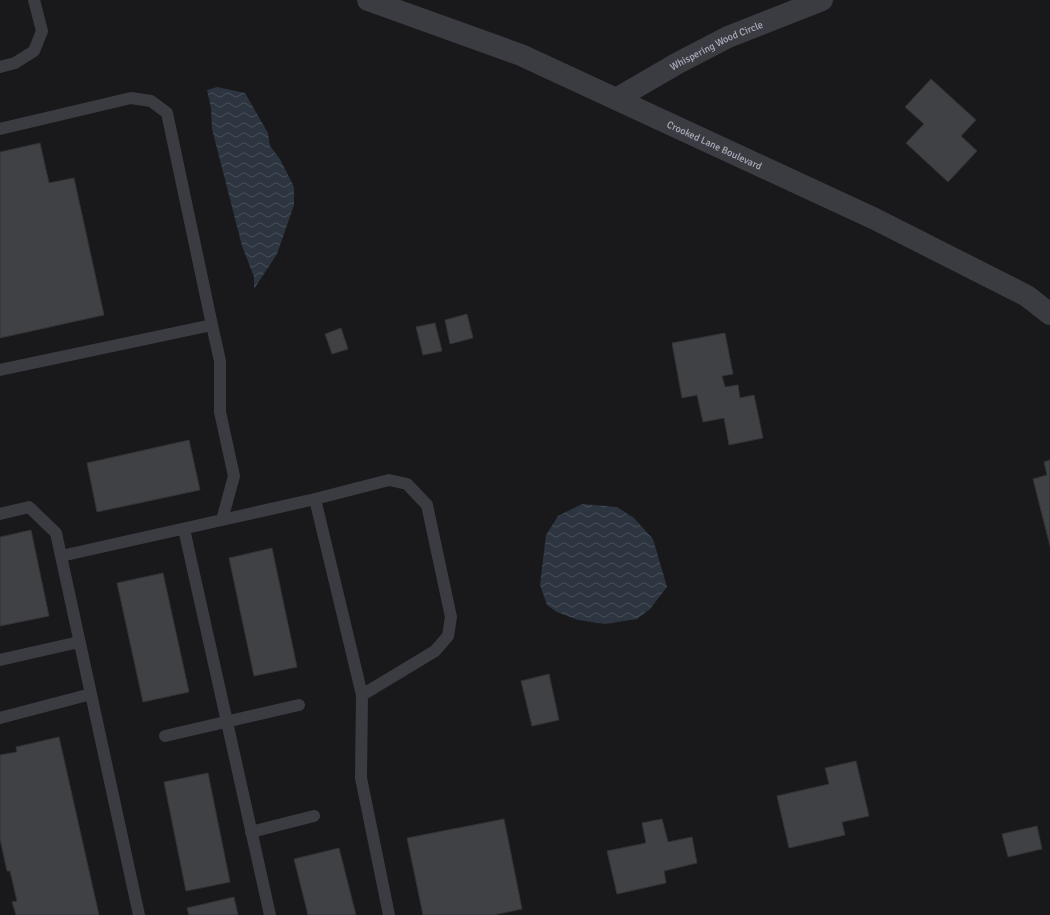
<svg xmlns="http://www.w3.org/2000/svg" width="1050" height="915" font-family="Signika,sans-serif">
<style>
.water{fill:url(#water-waves)}
.building{fill:#404145;stroke:#333237}
.lines{fill:none;stroke-linecap:round;stroke-linejoin:round}
.service{stroke:#3b3b42;stroke-width:12}
.minor{stroke:#3b3b42;stroke-width:22}
.tertiary{stroke:#3b3b42;stroke-width:22}
.labels{text-anchor:middle;stroke-width:3;stroke-linejoin:round;paint-order:stroke}
.street-label{font-size:10px;fill:#aaadbb;stroke:#141416}
</style>
<defs>
<pattern id="water-waves" width="16" height="10" patternUnits="userSpaceOnUse"><rect width="16" height="10" fill="#2d3540"/><path d="M0 5q4-4 8 0t8 0" fill="none" stroke="#49505a"/></pattern>
</defs>
<rect width="100%" height="100%" fill="#19191b"/>
<!-- water -->
<path class="water" d="M217 87 245 93 268 133 270 146 280 159 294 187V205L277 254 254 289V277L242 246 212 129 211 108 207 90Z
M582 504 617 507 634 518 653 539 667 587 650 609 637 619 605 624 578 620 557 612 547 605 540 585 546 535 558 516Z"/>
<!-- building -->
<path class="building" d="M931 79 976 120 961 136 977 151 948 182 906 143 924 124 905 107Z
M40 143 49 183 74 178 104 315 0 338V152Z
M467 314 473 338 450 344 445 320Z
M435 323 442 351 423 355 416 327Z
M341 328 348 349 332 354 325 334Z
M725 333 733 374 722 376 725 387 738 385 740 398 754 395 763 438 729 445 724 418 703 422 697 395 682 398 672 343Z
M189 440 200 490 97 512 87 463Z
M1050 460V546L1033 479 1047 475 1044 462Z
M31 530 49 616 0 626V537Z
M272 548 297 667 254 676 229 558Z
M163 573 189 692 143 702 117 583Z
M549 674 559 720 532 726 521 681Z
M59 737 99 915H16L12 902 17 901 10 871H7L0 839V755L17 752 16 747Z
M856 761 869 816 842 822 845 835 789 848 777 796 829 784 825 768Z
M208 773 230 882 186 891 164 782Z
M504 819 522 909 494 915H423L407 838Z
M662 819 668 842 692 837 697 863 664 871 666 883 617 894 607 851 646 843 642 823Z
M1037 826 1042 849 1008 857 1002 834Z
M339 848 356 915H308L294 859Z
M234 897 238 915H189L187 908Z"/>
<g class="lines">
<!-- service -->
<path class="service" d="M0 67 15 63 34 51 42 31 34 0
M0 129 131 98 151 101 167 113 212 325
M0 370 212 325 220 361V412L234 476 222 520 61 556
M0 514 29 507 56 533 139 915
M222 520 315 499
M184 529 270 915
M0 660 79 642
M362 695 435 651 448 636 451 617 427 505 407 484 389 480 315 499 362 695 361 778 389 915
M0 718 91 694
M165 736 299 705
M251 832 314 816"/>
<!-- minor -->
<path class="minor" id="s1" d="M616 99 678 63 728 37 822 0"/>
<!-- tertiary -->
<path class="tertiary" id="s2" d="M368 0 521 55 875 219 1027 296 1050 314"/>
</g>
<g class="labels">
<!-- street labels -->
<g class="street-label">
<text dy="4" stroke="none"><textPath href="#s1" startOffset="114">Whispering Wood Circle</textPath></text>
<text dy="4" stroke="none"><textPath href="#s2" startOffset="376">Crooked Lane Boulevard</textPath></text>
</g>
</g>
</svg>
